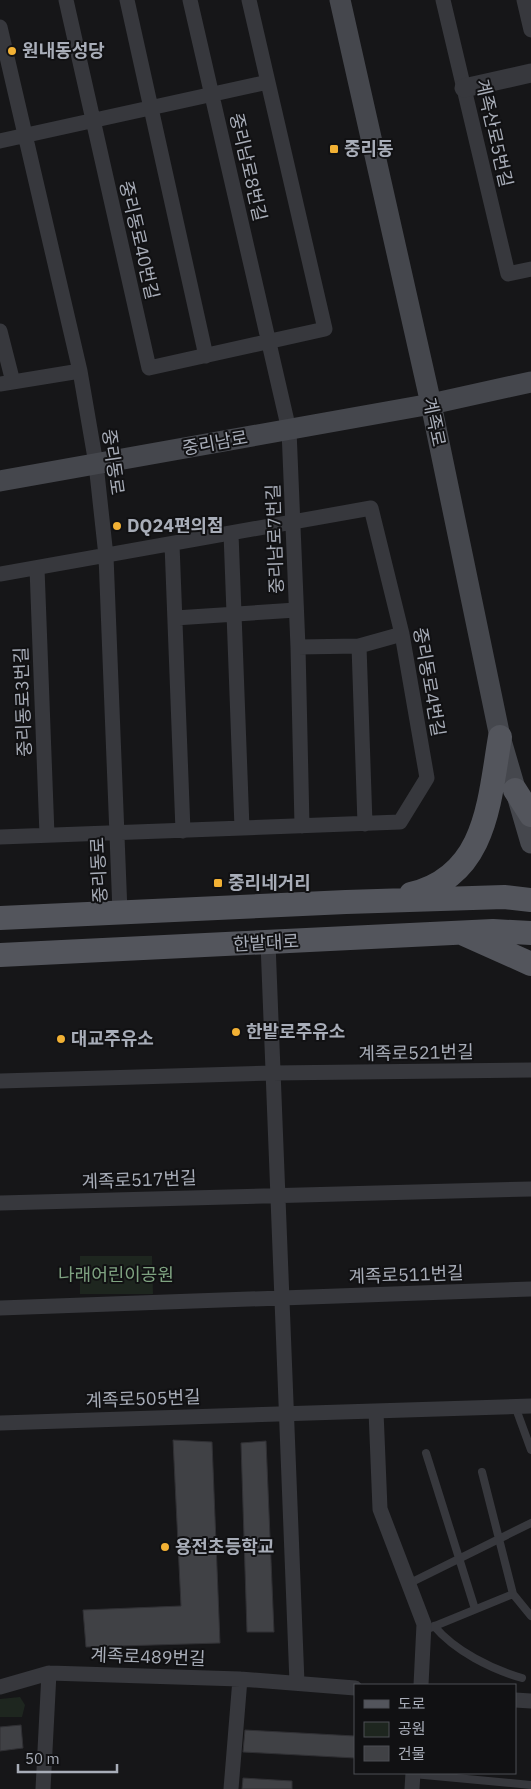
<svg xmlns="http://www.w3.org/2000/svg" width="531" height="1789" font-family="'IBM Plex Sans','Noto Sans KR',sans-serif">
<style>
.green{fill:#1e261f}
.building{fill:#404145;stroke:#303034}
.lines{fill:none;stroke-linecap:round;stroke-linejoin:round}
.service{stroke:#37383d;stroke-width:8}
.minor{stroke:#37383d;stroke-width:15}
.tertiary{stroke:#37383d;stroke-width:19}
.secondary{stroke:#45474d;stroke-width:21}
.primary{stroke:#53555c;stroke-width:24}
.poi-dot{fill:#f2b134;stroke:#111113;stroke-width:2}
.labels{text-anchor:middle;stroke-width:4;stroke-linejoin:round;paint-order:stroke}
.poi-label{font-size:18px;font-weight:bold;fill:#a8adb8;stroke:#111113;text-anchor:start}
.street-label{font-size:18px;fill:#a8adb8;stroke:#111113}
.park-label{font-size:18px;fill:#7fa381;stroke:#111113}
</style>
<rect width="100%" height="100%" fill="#161618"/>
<!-- green -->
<path class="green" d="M80 1256H152L153 1294H80Z
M20 1697 25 1705 22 1717H0V1699Z"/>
<!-- building -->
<path class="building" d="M173 1440 212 1442 220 1643 86 1647 83 1610 181 1606Z
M266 1441 274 1632H247L241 1443Z
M21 1725 23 1748 0 1751V1727Z
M245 1730 355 1736V1758L243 1752Z
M243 1778 292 1781V1789H242Z"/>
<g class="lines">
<!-- service -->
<path class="service" d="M515 1406 531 1450
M426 1453 475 1609
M482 1472 513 1594 531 1616
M408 1584 531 1523
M434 1626C455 1651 491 1669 522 1678
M430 1628 513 1594
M413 1774 531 1785"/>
<!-- minor -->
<path class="minor" d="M66 0 149 368 325 329 249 0
M127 0 206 356
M190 0 289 430 298 647 302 826
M443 0 508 274 531 269
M524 0 531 30
M0 27 80 371 96 464 106 556 120 912
M0 141 268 82
M0 331 13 382
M0 384 80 371
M231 533 242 828
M172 544 183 831
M37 568 47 835
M0 574 371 508 402 634 427 778 400 822 0 837
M175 618 296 610
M359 646 365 824
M298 647 359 646 402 634
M268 943 297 1683
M0 1081 272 1073 531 1070
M0 1203 531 1189
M0 1308 531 1289
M376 1411 380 1509 424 1624 421 1685
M0 1423 531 1406
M0 1687 49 1673 240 1679 355 1688
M515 1700 531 1701
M43 1789 49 1673
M231 1789 240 1679
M412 1789 413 1773"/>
<!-- tertiary -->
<path class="tertiary" d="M464 88 531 73"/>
<!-- secondary -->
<path class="secondary" d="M340 0 431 404 500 737 531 843
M0 481 431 404 531 382"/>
<!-- primary -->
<path class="primary" d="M515 790 531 815
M411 894C487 876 489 801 500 737
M0 918 346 902 504 897 531 900
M464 934 531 964
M0 955 493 931 531 933"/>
</g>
<!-- markers -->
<g class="poi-dot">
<circle cx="12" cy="51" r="5"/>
<rect x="329" y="144" width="10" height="10" rx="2.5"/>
<circle cx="117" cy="526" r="5"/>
<rect x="213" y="878" width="10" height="10" rx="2.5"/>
<circle cx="236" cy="1032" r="5"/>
<circle cx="61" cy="1039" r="5"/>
<circle cx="165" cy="1547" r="5"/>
</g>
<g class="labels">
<!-- poi labels -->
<g class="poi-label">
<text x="22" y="57">원내동성당</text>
<text x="344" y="155">중리동</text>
<text x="127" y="532">DQ24편의점</text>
<text x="228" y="889">중리네거리</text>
<text x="246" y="1038">한밭로주유소</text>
<text x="71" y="1045">대교주유소</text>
<text x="175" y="1553">용전초등학교</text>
</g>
<!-- street labels -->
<g class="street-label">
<text transform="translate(494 133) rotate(77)" y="6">계족산로5번길</text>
<text transform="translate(248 167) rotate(77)" y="6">중리남로8번길</text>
<text transform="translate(139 240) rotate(77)" y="6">중리동로40번길</text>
<text transform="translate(434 422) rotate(78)" y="6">계족로</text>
<text transform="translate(215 443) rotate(-10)" y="6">중리남로</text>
<text transform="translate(113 462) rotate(82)" y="6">중리동로</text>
<text transform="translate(275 539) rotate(-92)" y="6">중리남로7번길</text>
<text transform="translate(429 682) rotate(80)" y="6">중리동로4번길</text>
<text transform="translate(23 702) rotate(-92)" y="6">중리동로3번길</text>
<text transform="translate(99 870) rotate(-93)" y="6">중리동로</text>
<text transform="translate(266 943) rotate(-3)" y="6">한밭대로</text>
<text transform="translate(416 1053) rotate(-1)" y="6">계족로521번길</text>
<text transform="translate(139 1180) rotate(-2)" y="6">계족로517번길</text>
<text transform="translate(406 1275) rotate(-2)" y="6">계족로511번길</text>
<text transform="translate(143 1399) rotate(-2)" y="6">계족로505번길</text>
<text transform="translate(148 1657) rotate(2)" y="6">계족로489번길</text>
</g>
<!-- park labels -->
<g class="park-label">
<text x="116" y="1281">나래어린이공원</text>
</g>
</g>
<!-- legend -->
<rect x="354" y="1684" width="162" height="90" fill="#111113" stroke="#4d4f55"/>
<rect x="364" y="1700" width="25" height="8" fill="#53555c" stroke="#4d4f55"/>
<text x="398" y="1709" font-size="15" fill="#a8adb8">도로</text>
<rect x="364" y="1722" width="25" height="15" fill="#1e261f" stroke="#4d4f55"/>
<text x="398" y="1734" font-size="15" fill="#a8adb8">공원</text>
<rect x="364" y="1746" width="25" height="15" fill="#404145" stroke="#4d4f55"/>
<text x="398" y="1759" font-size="15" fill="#a8adb8">건물</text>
<!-- scale -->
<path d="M18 1764v8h99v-8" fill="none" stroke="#a8adb8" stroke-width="2.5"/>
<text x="25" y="1764" font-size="15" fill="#a8adb8" stroke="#111113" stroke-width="4" paint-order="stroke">50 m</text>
</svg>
